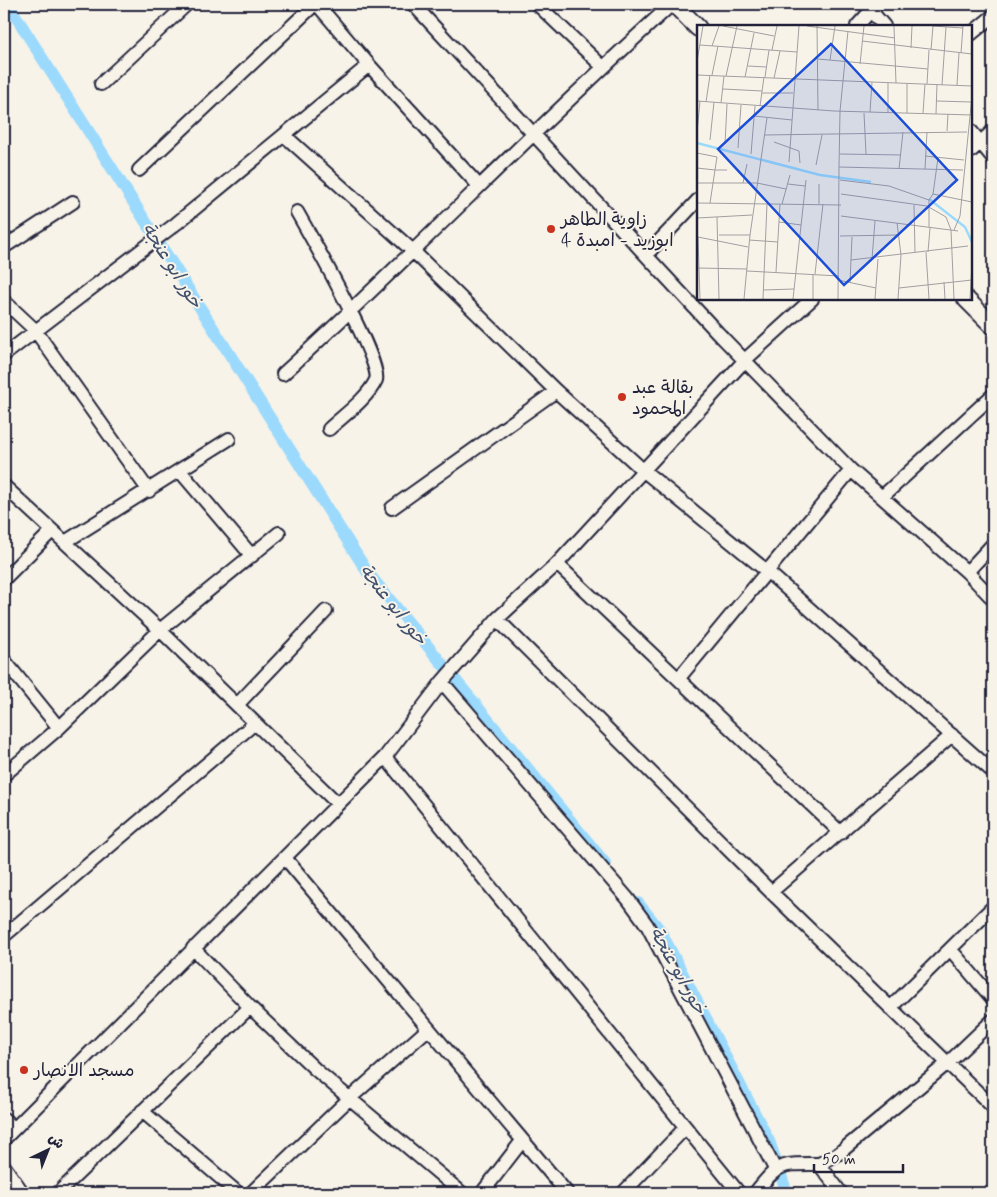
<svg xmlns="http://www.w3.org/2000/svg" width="997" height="1197" font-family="Mynerve,'Playpen Sans Arabic',sans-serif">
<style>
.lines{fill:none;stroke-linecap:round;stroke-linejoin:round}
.canal{stroke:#9bdafd;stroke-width:12}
.minor-casing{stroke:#22223b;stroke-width:16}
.tertiary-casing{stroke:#22223b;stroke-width:20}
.minor{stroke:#f7f3e8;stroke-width:12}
.tertiary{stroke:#f7f3e8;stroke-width:16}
.poi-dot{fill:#c8321e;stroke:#f7f3e8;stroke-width:2}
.labels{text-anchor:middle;stroke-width:4;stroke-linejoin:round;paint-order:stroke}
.poi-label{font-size:18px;fill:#22223b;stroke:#f7f3e8;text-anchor:start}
.water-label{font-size:19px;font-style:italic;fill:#40506c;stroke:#f7f3e8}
.inset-river{fill:none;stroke:#9bdafd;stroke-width:2.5}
.inset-road{fill:none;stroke:#a29fa3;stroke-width:1}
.view{fill:#1d4ed8;fill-opacity:0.15;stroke:#1d4ed8;stroke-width:2.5}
.inset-edge{fill:none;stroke:#22223b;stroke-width:2.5}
</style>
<rect width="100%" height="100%" fill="#f7f3e8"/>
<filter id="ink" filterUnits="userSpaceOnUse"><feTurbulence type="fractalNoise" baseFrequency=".02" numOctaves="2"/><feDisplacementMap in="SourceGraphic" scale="10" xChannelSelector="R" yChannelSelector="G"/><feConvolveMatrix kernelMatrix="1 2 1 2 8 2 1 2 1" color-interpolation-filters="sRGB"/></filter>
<g filter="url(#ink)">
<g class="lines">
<!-- canal -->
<path class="canal" d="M8 4 368 573 605 863
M638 903 660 930 769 1141 787 1193"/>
<!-- minor casing -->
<g class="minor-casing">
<path id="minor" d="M317 4 369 65 479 186
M413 4 718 333 851 470 967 572 993 599
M537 4 603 67
M871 11 884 26
M857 26 877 4
M971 34 993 16
M101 84 187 4
M971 131 993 158
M285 136 414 252 556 391 644 471 768 572 993 772
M971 151 993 131
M139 170 315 4
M297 212C310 235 383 363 376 380 367 399 344 415 329 429
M4 247 73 202
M646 255 698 200
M812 299 746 359 557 564 497 619 771 892 993 1107
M4 301 35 330 149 491
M4 355 177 223 369 65
M283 374C415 253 539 124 672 4
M180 471 252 556
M4 486 160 630 338 804
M883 496 993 395
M392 508 556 391
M65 542 229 439
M557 564 841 833
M967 572 993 544
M4 579 52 531
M4 660 59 728
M679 678 851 470
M442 682 628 899 647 925 775 1169
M237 705 326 611
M385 757 739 1193
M4 775 59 728 160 630 279 533
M286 859 567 1193
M771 892 952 735
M4 936 255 723
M193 948 250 1007 316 1070 462 1193
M950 949 993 999
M890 1008 993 907
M142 1111 238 1193
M4 1119 14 1129
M4 1139 385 757 442 682 497 619
M819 1164 838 1154 949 1062 993 1020
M4 1166 23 1193
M58 1193 250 1007
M251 1193 349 1099 428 1029
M482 1193 522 1141
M623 1193 685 1128
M755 1193C780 1162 780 1164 819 1164L841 1193"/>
</g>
<!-- tertiary casing -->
<g class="tertiary-casing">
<path id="tertiary" d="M674 4 698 28
M966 299 993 326"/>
</g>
<!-- minor -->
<use href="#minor" class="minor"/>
<!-- tertiary -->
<use href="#tertiary" class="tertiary"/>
</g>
</g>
<!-- markers -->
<g class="poi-dot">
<circle cx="551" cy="229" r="5"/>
<circle cx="622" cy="397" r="5"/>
<circle cx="24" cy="1070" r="5"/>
</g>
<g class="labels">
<!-- poi labels -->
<g class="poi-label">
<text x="561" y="225">زاوية الطاهر<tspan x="561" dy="21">ابوزيد - امبدة 4</tspan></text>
<text x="632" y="393">بقالة عبد<tspan x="632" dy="21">المحمود</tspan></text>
<text x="34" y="1076">مسجد الانصار</text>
</g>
<!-- water labels -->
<g class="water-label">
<text transform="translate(173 265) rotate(58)" y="7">خور ابو عنجة</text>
<text transform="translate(394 604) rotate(52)" y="7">خور ابو عنجة</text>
<text transform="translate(679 970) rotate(61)" y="7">خور ابو عنجة</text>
</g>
</g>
<!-- overview -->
<g transform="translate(697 25)">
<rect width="275" height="275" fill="#f7f3e8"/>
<path class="inset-river" d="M0 118 123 150 174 157M232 174 268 202 275 217"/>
<path class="inset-road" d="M26 1 77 11M110 1 198 13M120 1 121 85M197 1 199 58M235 1 266 3M151 6 143 86 142 142 266 145M165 16 275 29M3 20 100 27M15 21 22 1M214 23 215 1M75 25 80 1M234 25 236 1M264 28 266 1M121 34 231 44M133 35 138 1M0 36 6 1M163 39 167 1M51 41 69 42M0 50 275 61M15 50 21 21M29 51 40 1M48 52 57 8M68 52 72 25M77 53 83 26M210 59V88M230 59 232 25M245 60 249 2M260 60 262 28M26 64 65 66M65 68H96M0 76 137 86 275 90M240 76 274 77M9 77 13 50M24 78 27 51M63 81 67 52M173 87 175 57M191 87V58M167 88 169 129M226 88 228 59M239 89 240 59M57 91 95 95M250 106 251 89M0 107 3 76M68 110 270 107M13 115 17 77M77 117 102 126 103 138M28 119 30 79M41 123 44 80M0 128 20 132 18 145H30M54 129 58 81M143 129 204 130M228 131 267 135M92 137 102 1M119 140 125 110M0 143 18 145 13 178M202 144 206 107M228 144 230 107M143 155 192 161 232 175M0 158H60L89 164M46 158 50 139M91 159 108 161M144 169 230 181 249 192 254 205 257 274M236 169 241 133M0 178 144 180M85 179 93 150M122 179V159M217 180 218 228M144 191 261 206M20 192 22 274M0 193 55 190M82 197 104 200M200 198 204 230 201 274M232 202V175L236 169 275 177M257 205 263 191 275 71M22 210H53M143 211 201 210M1 212 3 274M1 212 51 222M52 215 81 217M229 227 232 274M231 227 233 203M175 234 178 196M154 235 271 221M0 243 50 244M50 246 142 251M79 247 83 179M118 249 126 179M141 255 179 263M247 257 248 274M153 258 155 212M202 263 275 255M66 265 97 264M47 274 53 210 70 93M66 274 70 179M96 274 109 155M116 274V249M141 274 142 142M178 274 181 234M273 274 275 239"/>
<path class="view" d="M134 19 260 155 147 260 21 124Z"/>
<rect width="275" height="275" class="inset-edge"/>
</g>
<!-- margin -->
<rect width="997" height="1197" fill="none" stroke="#f7f3e8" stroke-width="20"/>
<rect x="10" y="10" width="977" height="1177" fill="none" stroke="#22223b" stroke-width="2" filter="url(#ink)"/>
<!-- north arrow -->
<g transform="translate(48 1150) rotate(43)" stroke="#f7f3e8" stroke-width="4" paint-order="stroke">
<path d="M0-4L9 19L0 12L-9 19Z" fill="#22223b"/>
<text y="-8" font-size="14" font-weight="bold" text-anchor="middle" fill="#22223b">ش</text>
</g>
<!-- scale -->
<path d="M814 1164v8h89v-8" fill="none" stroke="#22223b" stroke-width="2.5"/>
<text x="822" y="1164" font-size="15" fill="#22223b" stroke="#f7f3e8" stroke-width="4" paint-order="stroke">50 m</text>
</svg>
